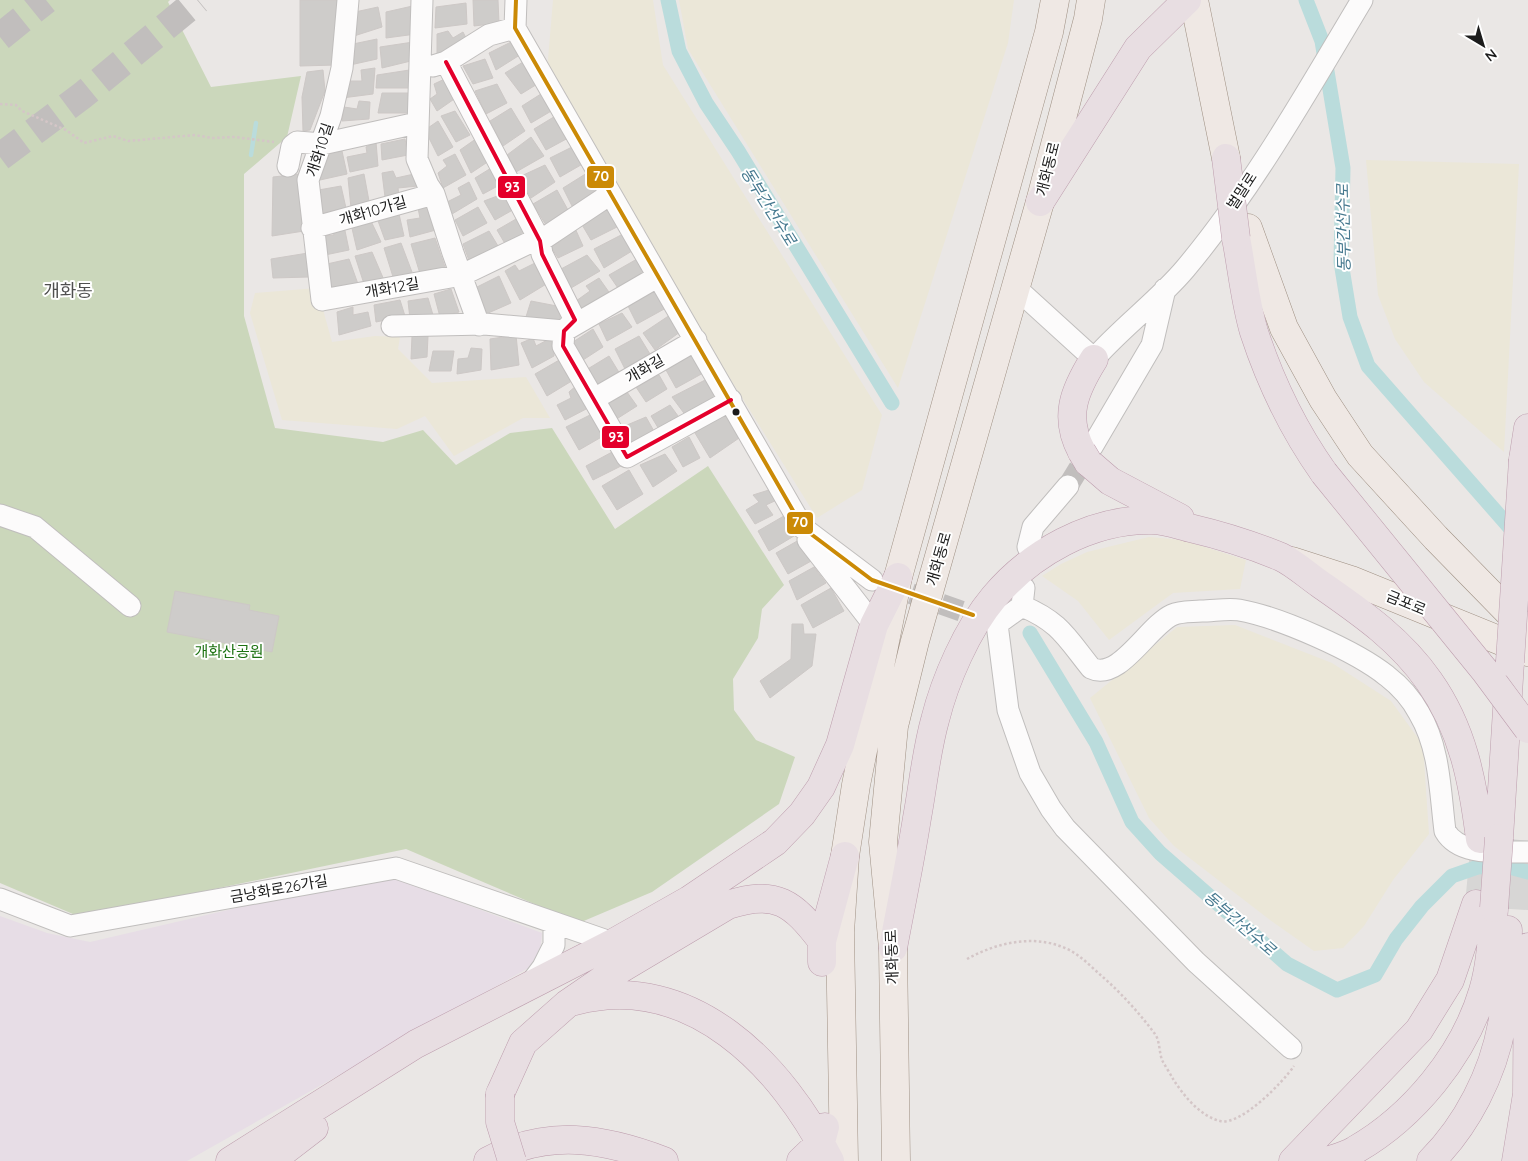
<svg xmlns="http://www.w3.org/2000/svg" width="1528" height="1161" font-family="Quicksand,'Noto Sans KR',sans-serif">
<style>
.industrial{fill:#e7dde6}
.farmland{fill:#ebe7d8}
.forest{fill:#cbd7bb}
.pier{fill:#d7d6d5}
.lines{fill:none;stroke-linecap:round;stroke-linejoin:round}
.stream{stroke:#badcdc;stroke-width:4.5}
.canal{stroke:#badcdc;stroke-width:15}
.building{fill:#ceccca;stroke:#cdc8c6}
.minor-tunnel{stroke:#c1bebd;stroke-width:21;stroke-dasharray:21 11;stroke-linecap:butt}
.highway-tunnel{stroke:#c1bebd;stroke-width:28;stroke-dasharray:28 14;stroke-linecap:butt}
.minor-casing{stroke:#c0bebd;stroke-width:23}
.major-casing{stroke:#9f9083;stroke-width:29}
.highway-casing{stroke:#bd9dad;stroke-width:29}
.path{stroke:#d4c6c7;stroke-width:2.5;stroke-dasharray:2.5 2.5;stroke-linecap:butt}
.minor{stroke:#fcfbfb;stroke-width:21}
.major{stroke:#efe8e4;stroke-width:28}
.highway{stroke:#e8dee2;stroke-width:28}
.highway-bridge-casing{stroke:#bd9dad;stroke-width:29;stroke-linecap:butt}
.highway-bridge{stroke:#e8dee2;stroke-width:28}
.bus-1-casing{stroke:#fff;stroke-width:8}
.bus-2-casing{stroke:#fff;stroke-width:8}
.bus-1{stroke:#cb8a06;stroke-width:4}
.bus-2{stroke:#e4002b;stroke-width:4}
.bus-dot{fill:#1c1c1c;stroke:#fff;stroke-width:2}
.labels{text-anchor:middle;stroke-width:4;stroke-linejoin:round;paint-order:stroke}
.street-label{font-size:15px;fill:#1c1c1c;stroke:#fff}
.park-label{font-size:15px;fill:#1d7212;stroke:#fff}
.water-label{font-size:16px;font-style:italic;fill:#46798f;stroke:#fff}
.quarter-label{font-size:18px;fill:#4f4f4f;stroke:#fff}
.line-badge{stroke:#fff;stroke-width:2}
.badge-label{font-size:14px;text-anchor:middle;font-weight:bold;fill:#fff}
</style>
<rect width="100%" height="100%" fill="#eae7e5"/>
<!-- industrial -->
<path class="industrial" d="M393 877 542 933 539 962 187 1161H0V916L47 933 90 942 245 906Z"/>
<!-- farmland -->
<path class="farmland" d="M553 0H653L663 65 882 415 862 490 817 518 546 83Z
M679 0H1014L1008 43 898 388 688 49Z
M1366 160 1519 164 1504 452 1424 382 1395 339 1378 295Z
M317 288 332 342 375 336 400 337 398 349 432 383 526 377 550 418H523L454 456 425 416 397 429 282 420 250 313 255 293Z
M1149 537 1183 540 1246 560 1240 589 1173 593 1109 640 1078 601 1042 576 1061 564 1087 552Z
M1235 625 1332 663 1391 701 1423 745 1429 834 1393 880 1364 926 1343 948 1314 951 1270 920 1174 846 1149 818 1090 698 1177 627Z"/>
<!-- forest -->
<path class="forest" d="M0 0H170L168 2 211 87 301 76 287 137 244 174V316L275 428 383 442 423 430 456 465 510 433 552 428 615 529 708 466 784 585 762 609 758 638 733 679 734 710 756 740 795 757 779 804 652 892 579 923 406 849 80 917 0 883Z"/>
<!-- pier -->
<path class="pier" d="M1494 837 1528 841V910L1494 908Z
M1471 839H1489L1485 905H1465Z"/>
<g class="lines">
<!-- stream -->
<path class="stream" d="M251 155 256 123"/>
<!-- canal -->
<path class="canal" d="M668 0 679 51 706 103 738 151 892 403
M1306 0 1322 41 1343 168 1341 262 1350 317 1368 366 1519 538
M1030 633 1096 742 1132 822 1160 853 1287 964 1337 990 1375 975 1396 939 1422 906 1452 876 1478 867 1502 865 1528 872"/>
</g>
<!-- building -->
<path class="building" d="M300 0H340L336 65 300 66Z
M473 0H498L499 23 474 26Z
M466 3 467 24 435 28 436 7Z
M417 5 416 34 386 38V12Z
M378 7 382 27 354 36 355 12Z
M448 31 453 38 463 32 469 44 437 57V34Z
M377 39V59L350 65 353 44Z
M517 39 523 53 496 70 489 53Z
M420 41 419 59 382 68 380 47Z
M485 59 493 78 473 84 463 66Z
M528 59 539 83 521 94 505 73Z
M375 68 373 94 342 98 345 81H362L361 70Z
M416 69 415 88H376L377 75Z
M323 70 325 91 310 130 303 131 302 97 307 72Z
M449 77 460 95 437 111 430 99 437 94 434 84Z
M497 84 507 103 486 114 475 91Z
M544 92 553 110 531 123 522 106Z
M382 93H411L409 113H378Z
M359 101 370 102 369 119 342 121 344 107 357 109Z
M511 108 525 131 503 146 490 121Z
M455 111 470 135 456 142 441 116Z
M557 115 570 137 546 150 534 129Z
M438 121 453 147 438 156 425 130Z
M480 136 492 159 471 173 460 150Z
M531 137 544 156 516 172 507 155Z
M405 139 408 155 382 160 381 144Z
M376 142 378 166 350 172 347 157 367 153 366 147Z
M574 146 586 162 560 177 550 158Z
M342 151 347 174 320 180V155Z
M455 154 466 175 443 188 438 173 447 166 443 160Z
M496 165 505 182 483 194 475 178Z
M545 165 555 182 531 198 519 177Z
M393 171 396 178 414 174 418 186 398 188 399 195 385 197 382 173Z
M587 173 600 192 572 206 563 188Z
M300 174 304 231 272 236 273 177Z
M364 174 369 201 351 208 348 178Z
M469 182 477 199 452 214 447 202 461 195 458 188Z
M341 186 346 208 319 214 313 191Z
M557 190 568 210 546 225 533 204Z
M508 192 518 207 495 220 484 201Z
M431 207 436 230 410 237 407 220 420 218 418 208Z
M478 207 487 223 463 236 455 220Z
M609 207 621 225 591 240 581 223Z
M399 214 404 236 385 240 377 218Z
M523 215 535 234 507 247 497 230Z
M370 219 381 242 357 250 351 224Z
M344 226 349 250 325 255 322 236 334 235 332 228Z
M574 226 583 246 558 258 551 247 561 241 556 237Z
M489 231 501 251 471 266 463 244Z
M623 234 632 251 604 268 594 249Z
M435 238 446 270 421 277 411 244Z
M401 243 412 272 394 280 384 248Z
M372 252 384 280 365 287 355 256Z
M308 253 309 277 273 278 271 259Z
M587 255 600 271 571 288 561 269Z
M349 259 358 284 333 293 327 264Z
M637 259 647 276 620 291 609 275Z
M537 262 548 283 520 300 505 271 515 265 519 271Z
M499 276 511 303 486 314 475 288Z
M599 278 611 295 583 313 576 301 590 291 586 286Z
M451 289 459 312 440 317 434 294Z
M657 290 666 308 637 324 628 306Z
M428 298 433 315 410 319 408 301Z
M400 300 405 316 376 322 374 305Z
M531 301 562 307 559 324 525 320Z
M353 307V315L368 312 371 326 339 335 337 312Z
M622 313 632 327 607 341 599 324Z
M670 315 680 332 655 350 643 333Z
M593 329 603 347 583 360 573 342Z
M516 335 519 365 491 370 490 339Z
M412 336H428L427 357 411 359Z
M639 336 650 354 625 369 615 349Z
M553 337 554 356 532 368 521 343 533 338 536 346Z
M471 348 482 349 481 370 457 374 458 359 468 358Z
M433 351H454L451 371H429Z
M694 353 705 372 676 388 666 370Z
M609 356 620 374 597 389 586 370Z
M561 359 575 379 547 396 535 374Z
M659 375 667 389 646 402 636 387Z
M709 378 721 402 689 420 672 397Z
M577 385 590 407 565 420 557 405 571 398 569 392Z
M627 392 637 406 615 420 603 403Z
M670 405 681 420 660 431 651 416Z
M724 412 742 436 710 458 695 433Z
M592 414 605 435 579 450 566 427Z
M646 417 655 433 629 446 620 428Z
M689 437 700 458 683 467 672 447Z
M614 451 623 465 593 480 586 466Z
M665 454 677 471 653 487 640 465Z
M629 470 643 494 617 510 602 486Z
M772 489 779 499 766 505 773 515 755 524 746 510 759 502 753 495Z
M789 513 799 533 769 551 758 531Z
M799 540 813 560 788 574 776 553Z
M814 567 826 583 797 600 789 581Z
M831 588 844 611 813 628 801 605Z
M175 591 250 605 249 610 279 616 272 652 167 632Z
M792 624H803L804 634H816L812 666 770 698 760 681 791 659Z"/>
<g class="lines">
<!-- minor-tunnel -->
<path class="minor-tunnel" d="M1068 486 1092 447
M881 583 992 622"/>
<!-- highway-tunnel -->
<path class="highway-tunnel" d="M0 37 46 0
M0 157 83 95 198 0"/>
<!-- minor casing -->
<g class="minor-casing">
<path id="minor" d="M348 0 342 68 331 116 308 180 322 300 462 275 537 239 540 241 609 195
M422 0 417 159 428 185 434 194 453 253 479 325
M516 0 515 28 803 528 872 580
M446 62 540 241 542 254 575 320 564 331 563 346 627 457 731 400
M433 66 446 62 489 35 515 28
M288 166 292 146 297 142 322 144 417 123
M312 228 434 194
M1016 288 1094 359C1122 327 1158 301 1185 269 1253 188 1308 90 1362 0
M392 326 484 324 564 331 657 277
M594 399 696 340
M1092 447 1152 345 1165 289
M0 515 35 527 130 606
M808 540 874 625
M1028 547 1033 527 1068 486
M1024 588 1022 606 997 624 1008 710 1030 773 1051 809 1065 828 1196 962 1291 1048
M1022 606C1060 622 1066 637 1091 668 1119 682 1148 626 1172 615 1181 611 1192 612 1201 611 1213 611 1228 608 1239 610 1279 617 1356 651 1387 676 1400 686 1412 700 1419 713 1440 748 1440 792 1445 831 1460 857 1501 851 1528 852
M0 899 70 926 396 868 613 943
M528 987 543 967 554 945V924"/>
</g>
<!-- major casing -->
<g class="major-casing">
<path id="major" d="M1194 0 1226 158
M1248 228 1284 328 1323 399 1360 455 1436 538 1528 632
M1292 561 1351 580 1528 652
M844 1161 840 932 845 856 856 785 898 577 1049 32 1055 0
M896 1161 893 948 883 842 894 726 915 641 1040 202 1088 19 1091 0"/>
</g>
<!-- highway casing -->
<g class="highway-casing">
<path id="highway" d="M1040 202 1138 48 1187 0
M1236 238C1242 269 1245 302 1254 332 1271 384 1293 429 1324 473
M1082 452C1063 417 1074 391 1094 359
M1523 460 1528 428
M1088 462 1110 481 1180 518
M1499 838 1510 662
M893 948C901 905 910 862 917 818 923 786 926 752 935 720 945 680 967 629 994 597 1031 553 1090 520 1149 520 1162 519 1178 525 1190 528 1220 535 1252 545 1281 557 1294 563 1307 575 1320 584 1360 612 1400 639 1429 681 1463 729 1473 782 1480 839
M822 962V941L845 856
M575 1001C691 970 783 1066 830 1161
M500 1094 523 1043 567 1004 602 980 728 905C776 889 793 903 822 941
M230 1161 416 1044 613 943 689 900 775 842 802 814 821 787 840 745 874 625 898 577
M271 1161 314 1128
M488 1161C547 1128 604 1138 664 1161
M801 1161 821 1142 825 1127
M1293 1161 1419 1030 1450 980 1476 904
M1327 1161C1336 1158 1347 1155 1355 1150 1413 1117 1464 1055 1483 991 1491 964 1492 935 1494 908
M1431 1161C1467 1125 1493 1074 1502 1024 1508 994 1507 961 1508 930
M1516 1161 1527 1094 1528 947"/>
</g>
<!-- path -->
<path class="path" d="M0 104 16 105 22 111 66 130 84 143 113 136 128 141 195 135 212 138 235 137 274 142
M967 959C996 943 1033 934 1065 948 1080 954 1092 968 1104 978 1123 995 1140 1014 1155 1034 1160 1041 1159 1052 1162 1060 1165 1066 1170 1073 1173 1079 1184 1096 1200 1116 1220 1121 1241 1126 1283 1082 1294 1066"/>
<!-- minor -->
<use href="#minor" class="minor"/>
<!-- major -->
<use href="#major" class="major"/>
<!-- highway -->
<use href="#highway" class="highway"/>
<!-- highway-bridge casing -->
<g class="highway-bridge-casing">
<path id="highway-bridge" d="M1226 158 1236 238
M1082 452 1088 462
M1324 473 1485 671 1528 729
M1510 662 1523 460
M1494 908 1499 838
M500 1094V1122L512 1161"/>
</g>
<!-- highway-bridge -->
<use href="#highway-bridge" class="highway-bridge"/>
<!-- bus-1 casing -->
<g class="bus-1-casing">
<path id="bus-1" d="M516 0 515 28 803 528 872 580 973 615"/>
</g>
<!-- bus-2 casing -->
<g class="bus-2-casing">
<path id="bus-2" d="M446 62 540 241 542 254 575 320 564 331 563 346 627 457 731 400"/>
</g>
<!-- bus-1 -->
<use href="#bus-1" class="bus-1"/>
<!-- bus-2 -->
<use href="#bus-2" class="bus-2"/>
</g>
<!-- markers -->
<circle class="bus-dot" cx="736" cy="412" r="4.5"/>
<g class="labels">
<!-- street labels -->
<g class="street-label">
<text transform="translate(320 150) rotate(-72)" y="5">개화10길</text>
<text transform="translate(1048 169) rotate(-76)" y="5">개화동로</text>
<text transform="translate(1242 191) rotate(-57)" y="5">벌말로</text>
<text transform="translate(373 211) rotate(-16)" y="5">개화10가길</text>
<text transform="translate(392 288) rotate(-10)" y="5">개화12길</text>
<text transform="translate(645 369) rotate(-30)" y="5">개화길</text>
<text transform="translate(939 559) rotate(-74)" y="5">개화동로</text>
<text transform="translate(1406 603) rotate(22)" y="5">금포로</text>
<text transform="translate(279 889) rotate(-10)" y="5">금낭화로26가길</text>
<text transform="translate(892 957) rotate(-92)" y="5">개화동로</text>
</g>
<!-- park labels -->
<g class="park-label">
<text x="229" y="657">개화산공원</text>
</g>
<!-- water labels -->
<g class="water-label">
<text transform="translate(769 206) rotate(58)" y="6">동부간선수로</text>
<text transform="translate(1343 228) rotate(-91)" y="6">동부간선수로</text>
<text transform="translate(1240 923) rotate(41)" y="6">동부간선수로</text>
</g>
<!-- quarter labels -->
<g class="quarter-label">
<text x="68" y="297">개화동</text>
</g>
</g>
<g class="line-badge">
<rect x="586" y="165" width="29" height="24" rx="5" fill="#cb8a06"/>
<rect x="497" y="175" width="29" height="24" rx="5" fill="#e4002b"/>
<rect x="601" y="425" width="29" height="24" rx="5" fill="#e4002b"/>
<rect x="786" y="511" width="28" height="24" rx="5" fill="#cb8a06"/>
</g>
<g class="badge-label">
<text x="601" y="181">70</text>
<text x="512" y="192">93</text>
<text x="616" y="442">93</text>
<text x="800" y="527">70</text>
</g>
<!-- north arrow -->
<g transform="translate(1483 45) rotate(142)" stroke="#ffffff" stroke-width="4" paint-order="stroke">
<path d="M0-4L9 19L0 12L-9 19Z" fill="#1c1c1c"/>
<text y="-8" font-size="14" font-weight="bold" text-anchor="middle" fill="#1c1c1c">N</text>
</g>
</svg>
